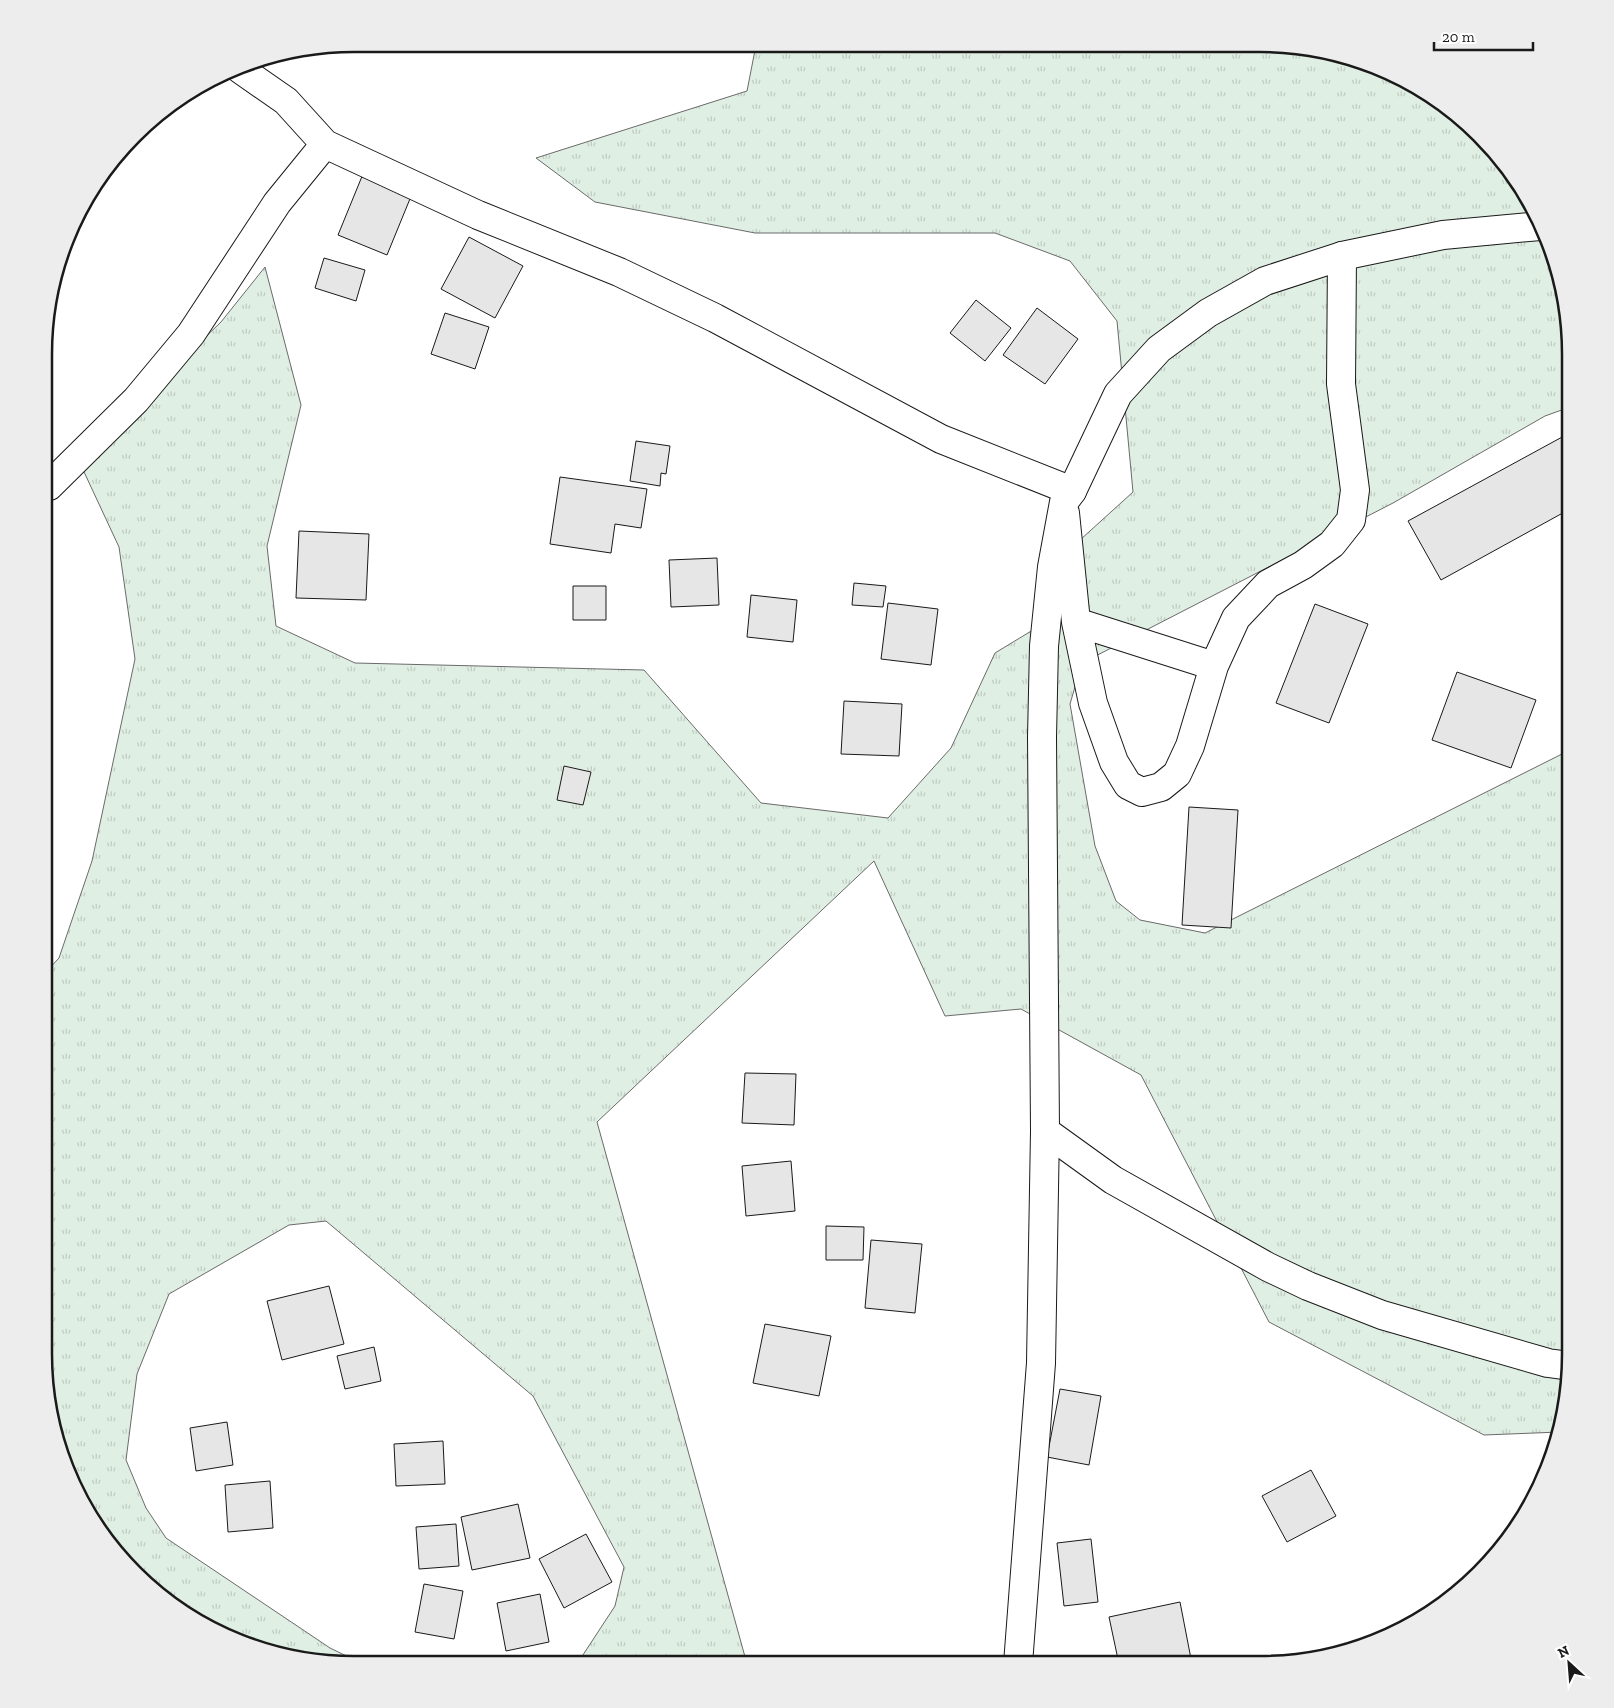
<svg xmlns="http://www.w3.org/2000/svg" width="1614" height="1708" font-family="'Zilla Slab',serif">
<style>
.grass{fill:url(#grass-tufts);stroke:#6a6a6a}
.building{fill:#e6e6e6;stroke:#1a1a1a}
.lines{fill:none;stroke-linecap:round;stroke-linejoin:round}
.street-casing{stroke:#1a1a1a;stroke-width:30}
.secondary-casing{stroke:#1a1a1a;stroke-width:30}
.street{stroke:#fff;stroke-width:28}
.secondary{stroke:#fff;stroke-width:28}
.rim{fill:none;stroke:#1a1a1a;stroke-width:2.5}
</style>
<defs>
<pattern id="grass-tufts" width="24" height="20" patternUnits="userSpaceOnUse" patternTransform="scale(1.25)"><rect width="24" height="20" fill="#e0efe3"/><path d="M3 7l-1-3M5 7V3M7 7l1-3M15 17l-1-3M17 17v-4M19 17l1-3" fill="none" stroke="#c0ccc2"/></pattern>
</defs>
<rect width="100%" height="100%" fill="#fff"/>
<!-- grass -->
<path class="grass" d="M756 45 1300 46 1415 86 1465 121 1518 182 1554 255 1570 334V407L1545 416 1393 503 1082 663 1070 704 1095 846 1116 901 1140 920 1205 933 1570 750V1374L1560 1432 1484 1435 1269 1322 1141 1075 1021 1009 945 1016 874 861 597 1122 747 1664H577L615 1606 624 1567 533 1396 326 1221 289 1225 169 1294 137 1374 126 1460 146 1508 166 1538 330 1648 363 1664H334L274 1654 199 1623 149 1587 96 1526 60 1453 44 1374 46 972 59 958 92 861 135 659 119 547 78 459 221 322 265 267 301 405 267 546 276 626 355 663 644 670 761 803 888 818 951 748 995 653 1056 616 1080 540 1133 492 1117 321 1070 261 995 233H755L595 202 536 158 747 91Z"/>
<!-- building -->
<path class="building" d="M365 169 414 189 387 255 338 235Z
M469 237 523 266 495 318 441 289Z
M324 258 365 270 356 301 315 288Z
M976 300 1011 328 985 361 950 333Z
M1037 308 1078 339 1045 384 1003 355Z
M445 313 489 327 475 369 431 354Z
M1564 436 1570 447V509L1441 580 1408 521Z
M636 441 670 446 666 474 661 473 660 486 630 481Z
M560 477 647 489 641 528 615 524 611 553 550 544Z
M299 531 369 534 366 600 296 598Z
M717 558 719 605 671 607 669 560Z
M854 583 886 586 883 607 852 605Z
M573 586H606V620H573Z
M751 595 797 600 793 642 747 637Z
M888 603 938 609 931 665 881 659Z
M1315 604 1368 624 1329 723 1276 703Z
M1457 672 1536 700 1511 768 1432 740Z
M844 701 902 704 899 756 841 754Z
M564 766 591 772 583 805 557 800Z
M1189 807 1238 810 1231 928 1182 925Z
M745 1073 796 1074 794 1125 742 1123Z
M791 1161 795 1211 746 1216 742 1166Z
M826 1226 864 1227 863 1260H826Z
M871 1240 922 1244 915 1313 865 1308Z
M329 1286 344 1344 282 1360 267 1301Z
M765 1324 831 1336 819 1396 753 1383Z
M374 1347 381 1381 345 1389 337 1356Z
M1060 1389 1101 1396 1089 1465 1047 1457Z
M227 1422 233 1465 196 1471 190 1428Z
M443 1441 445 1484 396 1486 394 1444Z
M1311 1470 1336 1516 1287 1542 1262 1496Z
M270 1481 273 1528 228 1532 225 1485Z
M518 1504 530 1558 472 1570 461 1517Z
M456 1524 459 1566 419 1569 416 1527Z
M586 1534 612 1582 564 1608 539 1559Z
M1091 1539 1098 1602 1064 1606 1057 1543Z
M424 1584 463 1591 454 1639 415 1632Z
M540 1594 549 1642 506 1651 497 1603Z
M1180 1602 1192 1664H1119L1109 1617Z"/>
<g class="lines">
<!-- street casing -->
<g class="street-casing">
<path id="street" d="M240 69 286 101 325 144 478 215 619 272 715 318 941 439 1072 491
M49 486 136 400 191 334 277 203 325 144
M1065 513 1076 622 1093 703 1114 762 1128 785 1142 792 1161 787 1177 774 1190 746 1214 666 1236 618 1268 584 1303 565 1332 544 1351 520 1355 490 1341 384 1342 256
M1076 622 1214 666
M1045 1131 1113 1180 1268 1267 1308 1286 1382 1315 1548 1363 1570 1366"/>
</g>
<!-- secondary casing -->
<g class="secondary-casing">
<path id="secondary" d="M1018 1664 1041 1363 1045 1131 1042 737 1044 646 1052 567 1064 502 1072 491 1118 394 1159 349 1208 313 1265 281 1342 256 1443 235 1540 226"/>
</g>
<!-- street -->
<use href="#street" class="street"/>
<!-- secondary -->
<use href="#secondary" class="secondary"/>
</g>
<!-- crop -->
<path d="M0 0H1614V1708H0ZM354 52H1260A302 302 0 0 1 1562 354V1354A302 302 0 0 1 1260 1656H354A302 302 0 0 1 52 1354V354A302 302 0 0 1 354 52Z" fill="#ededed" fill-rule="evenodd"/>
<path class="rim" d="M354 52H1260A302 302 0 0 1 1562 354V1354A302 302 0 0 1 1260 1656H354A302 302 0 0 1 52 1354V354A302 302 0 0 1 354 52Z"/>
<!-- north arrow -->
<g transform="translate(1569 1663) rotate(334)" stroke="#ffffff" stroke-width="4" paint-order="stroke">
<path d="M0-4L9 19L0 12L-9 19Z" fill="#1a1a1a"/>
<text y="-8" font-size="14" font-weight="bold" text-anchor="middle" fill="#1a1a1a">N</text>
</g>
<!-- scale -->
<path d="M1434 42v8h99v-8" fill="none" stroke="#1a1a1a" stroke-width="2.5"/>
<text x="1442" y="42" font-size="15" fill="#1a1a1a" stroke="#ffffff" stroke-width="4" paint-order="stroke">20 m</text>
</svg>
